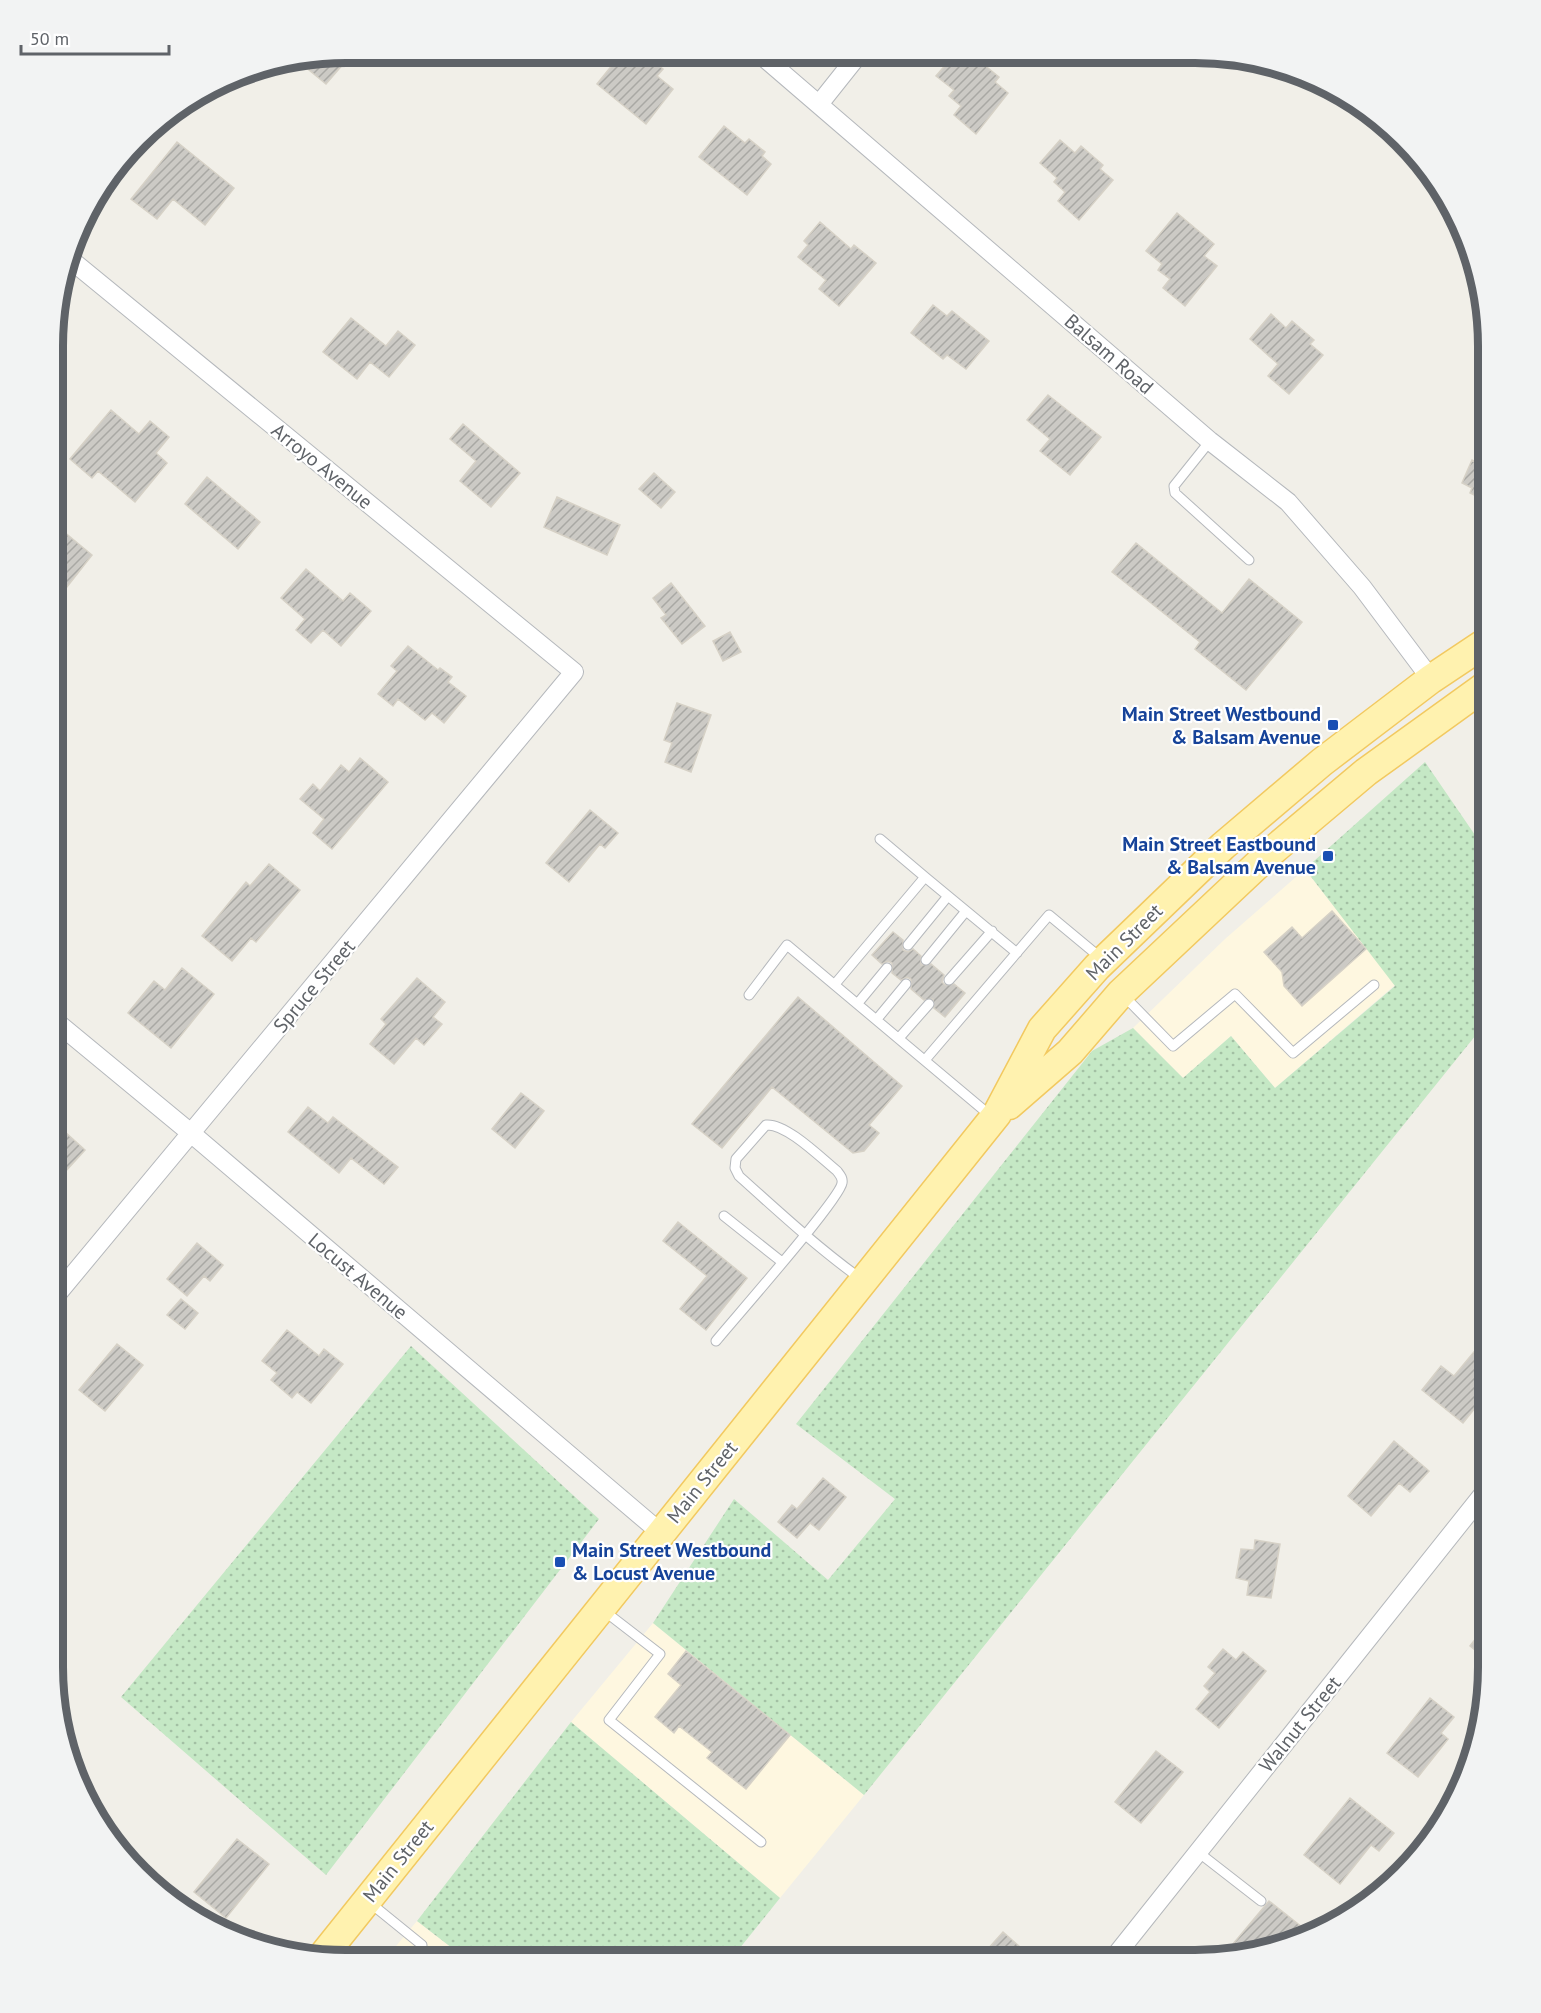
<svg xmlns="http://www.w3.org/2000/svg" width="1541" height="2013" font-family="'PT Sans',sans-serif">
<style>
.commercial{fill:#fef7e0}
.grass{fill:url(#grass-dots)}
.building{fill:url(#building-hatch);stroke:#d6d1c6;stroke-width:1.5}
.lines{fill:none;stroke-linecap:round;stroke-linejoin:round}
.lane-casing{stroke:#b5b8bc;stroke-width:11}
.street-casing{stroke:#b5b8bc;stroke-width:20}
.primary-casing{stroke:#f2c960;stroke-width:31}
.lane{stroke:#fff;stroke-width:9}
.street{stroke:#fff;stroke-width:18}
.primary{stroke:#fff2af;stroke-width:28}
.transit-dot{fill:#1a4fb4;stroke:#fff;stroke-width:2}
.labels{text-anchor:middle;stroke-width:4.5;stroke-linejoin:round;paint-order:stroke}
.street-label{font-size:20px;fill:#5f6368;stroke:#fff}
.transit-label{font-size:20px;font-weight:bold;fill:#164399;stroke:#fff;text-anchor:end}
.rim{fill:none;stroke:#5f6368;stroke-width:8}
</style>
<defs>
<pattern id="grass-dots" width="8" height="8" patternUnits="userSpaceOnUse" patternTransform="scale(1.5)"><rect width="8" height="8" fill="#c5e8c5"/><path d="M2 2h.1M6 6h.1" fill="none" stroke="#a3c0a4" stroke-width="1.8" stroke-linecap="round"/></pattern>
<pattern id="building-hatch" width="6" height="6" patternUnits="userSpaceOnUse" patternTransform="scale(1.5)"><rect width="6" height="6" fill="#cccac5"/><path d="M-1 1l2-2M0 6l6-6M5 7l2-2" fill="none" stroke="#a9a8a4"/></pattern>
</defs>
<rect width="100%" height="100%" fill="#f1efe8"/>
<!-- commercial -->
<path class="commercial" d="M1305 869 1395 985 1275 1088 1231 1036 1183 1078 1133 1028 1225 939Z
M653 1623 864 1795 780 1898 571 1722Z
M417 1921 465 1958H386Z"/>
<!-- grass -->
<path class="grass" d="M1425 762 1488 854V1020L864 1795 653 1623 734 1499 828 1580 895 1499 796 1424 1092 1051 1133 1028 1183 1078 1231 1036 1275 1088 1395 986 1305 869Z
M411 1346 599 1519 326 1875 121 1697Z
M571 1722 780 1898 731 1959 465 1958 417 1921Z"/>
<!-- building -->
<path class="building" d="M622 53H644L663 69 657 76 673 89 646 124 597 84Z
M334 54 344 63 326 84 298 61Z
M955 54 971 66 977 59 999 77 995 82 1008 93 976 134 954 115 961 106 949 96 954 90 936 76Z
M724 126 745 143 749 139 765 152 762 156 771 164 747 195 699 157Z
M1060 140 1075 153 1081 146 1103 165 1100 169 1113 180 1079 220 1058 201 1065 192 1054 182 1057 178 1040 163Z
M177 142 234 188 205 225 173 199 157 219 131 199Z
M1177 213 1214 244 1204 256 1217 266 1185 306 1163 288 1170 279 1158 270 1162 264 1146 251Z
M820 222 851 249 854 245 876 263 839 306 819 289 826 280 798 257 808 245 804 241Z
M933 305 947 316 952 311 989 341 966 369 947 355 943 359 911 333Z
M1271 314 1286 328 1292 321 1314 340 1310 344 1323 355 1289 394 1268 376 1278 364 1250 339Z
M351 318 386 346 398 331 415 345 389 377 370 362 357 379 323 352Z
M1048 395 1101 437 1070 475 1040 451 1050 439 1027 420Z
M111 410 139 434 150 421 169 437 156 453 167 463 135 502 98 471 92 478 70 459Z
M463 424 520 473 491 507 460 481 476 461 450 439Z
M1488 451V502L1470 493 1472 488 1462 483 1472 460 1482 465Z
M654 473 675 492 661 508 639 489Z
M207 477 260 522 238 549 185 504Z
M557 497 620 525 607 555 544 527Z
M63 531 92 555 55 602V541Z
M1136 543 1222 613 1249 579 1302 622 1246 690 1195 649 1200 642 1112 572Z
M306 569 343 601 350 593 371 611 341 646 323 630 311 643 296 630 305 619 281 598Z
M671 583 705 626 682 644 661 618 666 615 653 598Z
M730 632 741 652 723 661 713 641Z
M408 646 438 670 440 668 452 677 448 682 466 696 444 723 432 713 425 720 398 699 393 706 378 694 397 671 391 666Z
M677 703 711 715 691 772 665 762 672 743 664 740Z
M360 758 388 782 332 849 313 833 324 819 300 799 313 784 320 791 341 765 349 772Z
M590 810 618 833 605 848 600 844 569 882 546 863Z
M269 864 300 890 256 942 251 938 232 961 202 936 246 882 250 886Z
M1332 911 1366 949 1302 1006 1284 986 1282 972 1264 952 1292 927 1302 938Z
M893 932 903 940V950L908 952 913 949 921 956V965L931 964 944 975 942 982 945 985 954 984 965 993 945 1017 934 1008 933 999 924 1000 911 989V979L907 977 901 980 892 973V963L888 961 882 964 872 955Z
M182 968 214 994 171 1048 128 1013 154 981 165 990Z
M417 978 445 1002 433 1017 442 1024 424 1045 416 1038 394 1064 370 1044 386 1024 381 1019Z
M798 997 902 1086 869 1125 879 1133 864 1151 853 1153 772 1087 722 1148 692 1124Z
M521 1093 544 1111 515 1148 492 1129Z
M308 1107 328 1123 333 1117 398 1167 384 1184 351 1158 339 1173 288 1132Z
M54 1122 85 1150 53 1185V1155Z
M678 1222 747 1278 706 1330 680 1309 707 1276 663 1241Z
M197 1243 223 1265 210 1281 204 1276 187 1296 167 1279Z
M181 1299 198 1313 185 1329 167 1315Z
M287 1330 319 1356 324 1349 343 1364 311 1403 297 1392 292 1398 271 1380 277 1373 262 1361Z
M117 1344 143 1365 105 1411 79 1390Z
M1478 1347 1488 1355V1392L1463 1423 1422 1390 1441 1366 1454 1376Z
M1394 1441 1429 1471 1410 1492 1399 1483 1371 1516 1348 1496Z
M823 1478 846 1497 819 1530 810 1523 797 1538 778 1522 792 1505 797 1509Z
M1255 1540 1280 1544 1271 1598 1247 1595 1249 1581 1236 1578 1241 1549 1254 1550Z
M1488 1623V1661L1470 1646Z
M1223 1649 1236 1660 1243 1652 1266 1671 1219 1728 1196 1709 1210 1692 1204 1686 1215 1673 1208 1667Z
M686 1651 790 1735 746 1789 707 1758 712 1752 679 1726 674 1733 655 1717 681 1685 668 1674Z
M1430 1698 1454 1717 1441 1733 1448 1739 1418 1777 1387 1753Z
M1156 1751 1183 1772 1141 1823 1115 1802Z
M1350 1798 1394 1833 1379 1851 1371 1845 1340 1884 1304 1855Z
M237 1839 269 1864 226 1918 194 1892Z
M1269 1901 1302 1927 1290 1942 1282 1935 1269 1951 1222 1957Z
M1003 1932 1035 1960H978Z"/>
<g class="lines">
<!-- lane casing -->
<g class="lane-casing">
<path id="lane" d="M1210 441 1174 486 1175 493 1249 560
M880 839 925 877
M908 945 948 896
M926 960 966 911
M949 980 992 931
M835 984 925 877 1017 953
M749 995 787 945 992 1117
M1123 995 1173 1046 1235 994 1293 1053 1374 985
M858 1003 887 968
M877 1019 906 984
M899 1038 929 1004
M925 1060 1049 915 1102 959
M724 1216 782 1262
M716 1341C734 1319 840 1199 842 1183 843 1178 840 1175 837 1171 821 1158 786 1123 766 1125L736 1159 735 1168 739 1176C779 1212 818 1248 861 1279
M603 1610 660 1654 609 1720 761 1842
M1198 1852 1261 1901
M369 1902 422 1945 421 1958"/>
</g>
<!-- street casing -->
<g class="street-casing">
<path id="street" d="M760 54 1210 441 1288 502 1362 587 1431 679
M820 103 859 54
M54 1020 192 1134 661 1533
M53 1299 574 672 71 260
M1112 1960 1488 1488"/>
</g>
<!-- primary casing -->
<g class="primary-casing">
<path id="primary" d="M1009 1105 1070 1052 1121 993 1271 852 1366 772 1488 684
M321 1958 997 1114 1042 1029 1097 967 1223 846 1322 762 1431 679 1488 641"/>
</g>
<!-- lane -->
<use href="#lane" class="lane"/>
<!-- street -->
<use href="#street" class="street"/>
<!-- primary -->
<use href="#primary" class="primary"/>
</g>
<!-- markers -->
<g class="transit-dot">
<rect x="1327" y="719" width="12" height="12" rx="3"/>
<rect x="1322" y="850" width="12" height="12" rx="3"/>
<rect x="554" y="1556" width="12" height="12" rx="3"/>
</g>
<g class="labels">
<!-- street labels -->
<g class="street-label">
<text transform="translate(1109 354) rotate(41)" y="7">Balsam Road</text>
<text transform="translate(322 466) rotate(39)" y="7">Arroyo Avenue</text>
<text transform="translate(1124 942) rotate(-45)" y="7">Main Street</text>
<text transform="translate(314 986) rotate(-50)" y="7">Spruce Street</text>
<text transform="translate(358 1276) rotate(40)" y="7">Locust Avenue</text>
<text transform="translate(702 1482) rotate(-51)" y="7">Main Street</text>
<text transform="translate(1300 1724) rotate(-51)" y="7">Walnut Street</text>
<text transform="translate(398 1861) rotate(-51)" y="7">Main Street</text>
</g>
<!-- transit labels -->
<g class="transit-label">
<text x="1321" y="721">Main Street Westbound<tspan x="1321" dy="23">&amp; Balsam Avenue</tspan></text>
<text x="1316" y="851">Main Street Eastbound<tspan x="1316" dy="23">&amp; Balsam Avenue</tspan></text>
<text x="572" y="1557" text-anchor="start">Main Street Westbound<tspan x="572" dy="23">&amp; Locust Avenue</tspan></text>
</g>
</g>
<!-- crop -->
<path d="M0 0H1541V2013H0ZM346 63H1195A283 283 0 0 1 1478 346V1667A283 283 0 0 1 1195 1950H346A283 283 0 0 1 63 1667V346A283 283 0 0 1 346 63Z" fill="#f2f3f3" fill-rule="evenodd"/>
<path class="rim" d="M346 63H1195A283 283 0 0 1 1478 346V1667A283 283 0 0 1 1195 1950H346A283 283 0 0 1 63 1667V346A283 283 0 0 1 346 63Z"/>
<!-- scale -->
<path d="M21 45v9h148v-9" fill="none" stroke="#5f6368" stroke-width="3"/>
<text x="30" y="45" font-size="18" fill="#5f6368" stroke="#ffffff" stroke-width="4.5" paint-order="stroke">50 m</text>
</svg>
